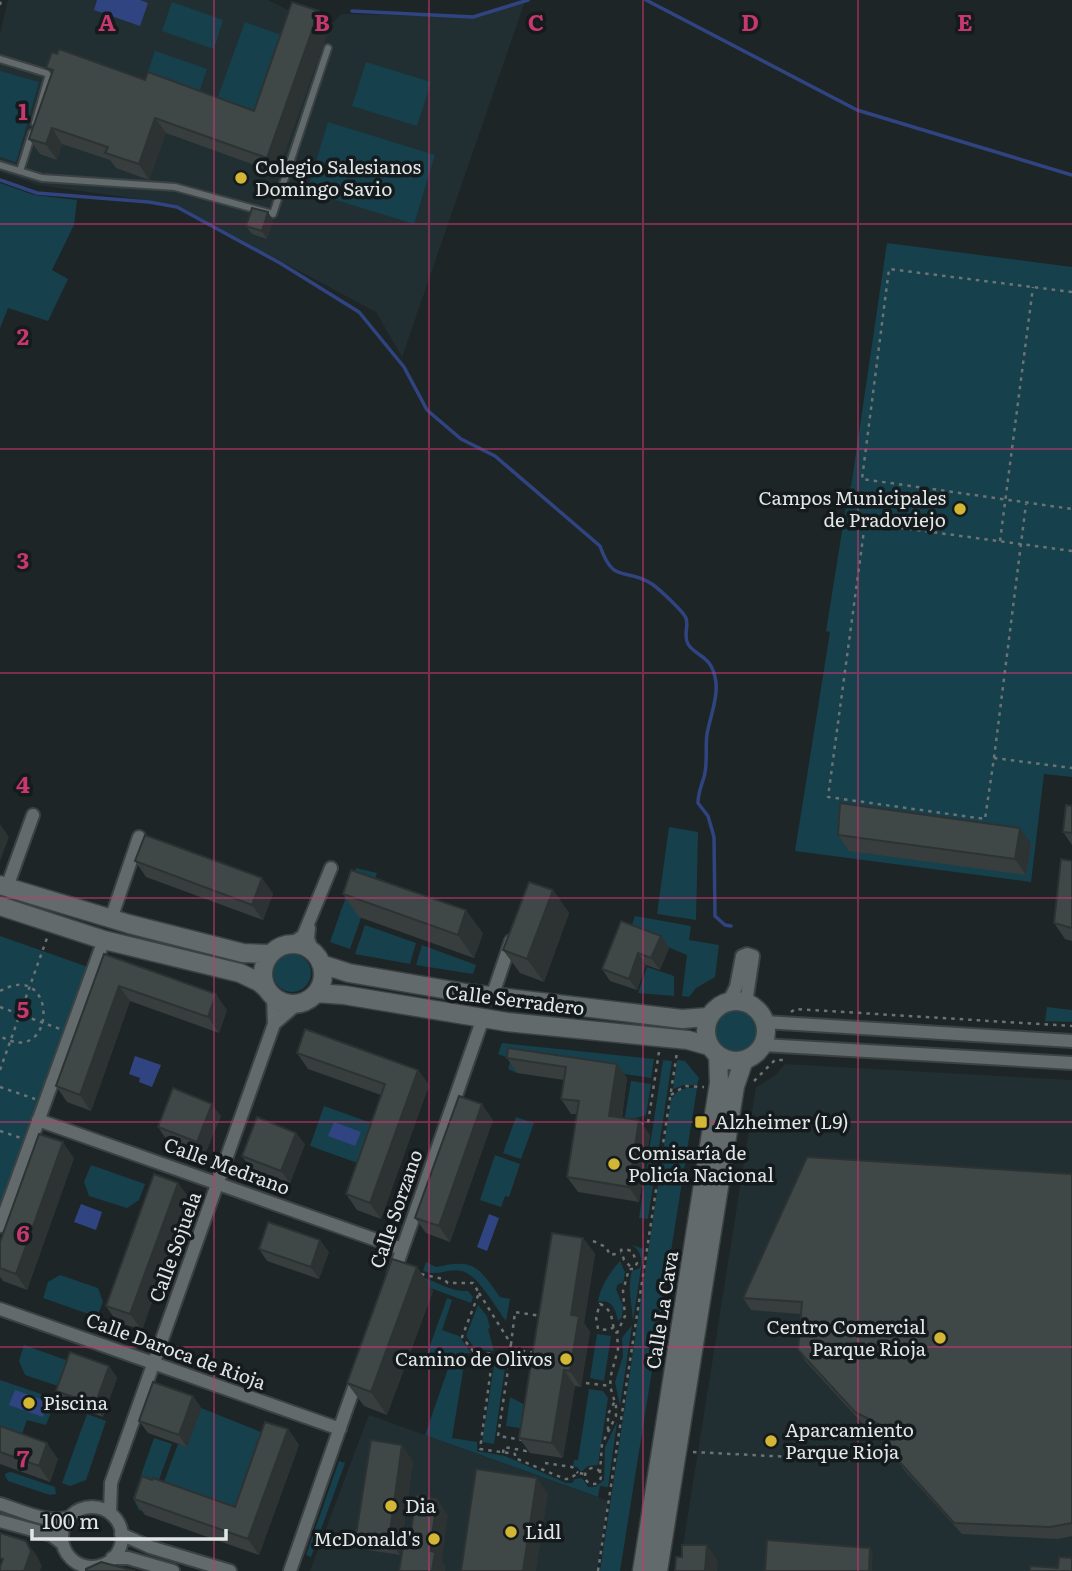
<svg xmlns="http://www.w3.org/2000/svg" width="1072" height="1571" font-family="Literata,serif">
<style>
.built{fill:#212f33}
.green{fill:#16404c}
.water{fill:#304481}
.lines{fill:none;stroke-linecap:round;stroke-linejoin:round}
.stream{stroke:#304481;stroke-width:3.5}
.service-casing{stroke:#3c4244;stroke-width:10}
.minor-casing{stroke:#3c4244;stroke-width:16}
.secondary-casing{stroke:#3c4244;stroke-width:21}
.path{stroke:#6d7374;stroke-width:2.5;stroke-dasharray:3.5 5;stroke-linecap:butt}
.service{stroke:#626a6c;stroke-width:6}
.minor{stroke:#626a6c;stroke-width:12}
.secondary{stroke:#626a6c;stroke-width:18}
.wall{fill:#373e3d}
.shaded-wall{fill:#2d3232}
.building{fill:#404847;stroke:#2d3232;stroke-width:2}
.grid{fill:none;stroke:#c73770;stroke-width:2;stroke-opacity:0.55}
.poi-dot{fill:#d4b635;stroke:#151b1d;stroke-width:2.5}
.labels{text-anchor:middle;stroke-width:7;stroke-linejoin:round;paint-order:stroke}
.poi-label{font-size:19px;fill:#e2e6e7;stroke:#151b1d;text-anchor:start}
.street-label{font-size:19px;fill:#e2e6e7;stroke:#151b1d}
.grid-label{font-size:23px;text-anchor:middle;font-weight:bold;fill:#c73770;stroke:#151b1d;stroke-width:7;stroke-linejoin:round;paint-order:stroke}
</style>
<rect width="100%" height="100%" fill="#1e2527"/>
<!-- built -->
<path class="built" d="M8 0H268L294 13 333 23 341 14 480 17 525 1 402 357 376 312 174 204 38 185 0 172V34Z
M785 1064 1072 1080V1571H679L756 1087 776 1075Z
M369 1415 608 1501 597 1571H310Z"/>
<!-- green -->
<path class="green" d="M172 2 223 20 214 49 162 31Z
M245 22 284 36 254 119 215 105Z
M155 51 207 69 197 98 145 81Z
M366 62 431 82 417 126 352 106Z
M0 71 39 82 16 162 0 157Z
M328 122 435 155 414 224 307 191Z
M0 183 34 195 77 200 74 225 52 270 68 279 48 321 8 308 0 328Z
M887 243 1072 267V777L1044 774 1031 882 795 851 830 632 826 631 849 488 851 487Z
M669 827 698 832 696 920 657 914Z
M356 868 377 873 350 949 330 942Z
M635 916 691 926 689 940 719 945 715 977 696 988 689 997 682 996 687 955 630 931Z
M365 925 416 943 410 964 355 954Z
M0 936 88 967 0 1214Z
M422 945 476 965 473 974 416 965Z
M273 973a19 19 0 1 1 38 0a19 19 0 1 1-38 0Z
M647 967 674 976V996L638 993Z
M1047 1007 1072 1010V1022L1045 1021Z
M715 1031a21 21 0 1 1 42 0a21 21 0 1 1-42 0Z
M502 1043 654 1059 651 1078 578 1067 518 1063 517 1073 508 1069 511 1059 498 1054Z
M663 1060 672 1061 648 1219 639 1218Z
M677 1060 685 1061 699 1078 697 1085H684L673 1089Z
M631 1081 651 1084 646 1115 624 1122Z
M687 1088H697L620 1571H600L671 1099 678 1091Z
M324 1106 377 1125 363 1165 310 1146Z
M516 1117 534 1123 521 1159 503 1153Z
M495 1155 520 1164 509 1197 505 1196 501 1207 480 1200Z
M91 1165 145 1184 139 1200 127 1208 89 1196 84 1182Z
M632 1245 644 1249 633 1321C632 1303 627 1289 632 1271L640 1268C643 1259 640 1250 632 1245Z
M620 1261 625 1272 623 1283 618 1284 616 1289 623 1306 622 1317 618 1321C616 1312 613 1298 598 1302 600 1287 610 1272 620 1261Z
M426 1262 436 1267C475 1258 478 1267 500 1297L510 1299 506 1321C496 1308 477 1273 461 1271 447 1268 441 1277 423 1271Z
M60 1275 98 1288 103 1302 97 1317 43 1298 48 1282Z
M420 1276C437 1282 451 1292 468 1291L473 1297 471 1303 417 1283Z
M447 1298 452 1300 442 1330 459 1336 471 1353H466L452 1438 477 1442V1451L505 1456 566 1483H572L575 1479 582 1478 588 1487H595L604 1480 605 1447 617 1422 608 1487 600 1486 598 1497 425 1435 450 1363 427 1354Z
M478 1305 487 1316 490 1328 488 1329 494 1351 475 1349 466 1336Z
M632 1325 620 1406 615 1382 623 1356 622 1338Z
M597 1334 611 1336 604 1381 590 1378Z
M24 1345 77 1364 61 1387 25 1375 19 1361Z
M496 1353 507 1354 494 1444 482 1442Z
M0 1380 56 1399 46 1425 27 1420 18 1445 0 1438Z
M589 1389 603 1391 608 1398 598 1465 588 1466 581 1472 577 1467 573 1466 574 1460H578Z
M510 1397 529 1407 526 1429 506 1426Z
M201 1408 276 1438 246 1523 159 1495 178 1444 187 1446Z
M87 1414 106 1421 86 1480 70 1486 62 1483Z
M154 1438 172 1444 147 1513 139 1510 133 1498Z
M339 1461 345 1463 311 1557 306 1555Z
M11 1472 55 1487 56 1494 50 1495 8 1481 5 1476 6 1473Z"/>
<!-- water -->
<path class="water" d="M97 0H140L148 3 140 26 94 10Z
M135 1056 161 1065 152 1087 139 1082 140 1078 129 1074Z
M334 1122 361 1132 355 1146 328 1136Z
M81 1204 102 1212 96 1230 74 1222Z
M489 1214 499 1218 487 1251 477 1247Z
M15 1390 49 1402 43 1417 9 1405Z"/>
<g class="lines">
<!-- stream -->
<path class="stream" d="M646 0 857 110 1072 175
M352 11 473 17 528 0
M0 180 37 193 149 202 177 207 280 263 359 312 404 367 427 410 461 439 495 456 600 546C614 586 625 566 652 584 659 589 683 611 686 618 689 628 683 635 688 644 693 653 706 656 711 666 723 688 711 712 707 734 705 748 708 764 704 777 701 787 698 793 698 803L708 816 714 837 715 916 725 925 731 926"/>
<!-- service casing -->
<g class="service-casing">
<path id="service" d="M0 59 49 74 35 123
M0 165 42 178 175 187 273 214 328 48
M20 171 32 133"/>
</g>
<!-- minor casing -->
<g class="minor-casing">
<path id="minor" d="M7 887 33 815
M111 919 139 837
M309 928 308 938 312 951
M291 944 303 936 331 868
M492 997 511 941
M729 1001 736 987 742 956 747 954 753 956 747 996 749 1004
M765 1022 1072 1041
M274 1024 297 1004
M763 1045 1072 1063
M38 1120 402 1249
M0 1226 104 940
M393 1276 483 1018
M0 1309 340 1429
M0 1504C20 1510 50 1525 69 1517
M62 1537a30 30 0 1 1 60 0a30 30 0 1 1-60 0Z
M110 1513 111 1483 274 1024 273 997
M0 1521 51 1535 63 1544
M121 1534 150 1547 230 1571
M112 1558H128L173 1571
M290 1571 358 1376"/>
</g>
<!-- secondary casing -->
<g class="secondary-casing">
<path id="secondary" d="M0 885 129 924 243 953 271 954
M0 906 104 940 240 973 259 982 267 989
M263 974a30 30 0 1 1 60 0a30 30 0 1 1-60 0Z
M321 964 349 973 466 993 682 1019 708 1017
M316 993 344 995 507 1022 688 1040 709 1046
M706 1031a30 30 0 1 1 60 0a30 30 0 1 1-60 0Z
M642 1571 719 1083 718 1056
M658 1571 735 1086 744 1060"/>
</g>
<!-- path -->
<path class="path" d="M0 5 1 0
M1072 292 889 269 862 479 1072 509
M1000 541 1033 287
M1072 551 865 523 828 797 985 819 994 758 1072 768
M994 758 1026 504
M0 991C59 958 57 1070 0 1036
M0 1007 60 1029
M791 1012 795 1009 1072 1026
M0 1070 47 938
M754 1081 775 1060H784
M0 1087 35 1099
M671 1095 685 1086 704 1087
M640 1124 648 1123 659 1052
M0 1131 21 1138
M593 1241 606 1247 610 1255 621 1253
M421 1274 443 1279 448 1283H473L479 1293 462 1337 473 1351 493 1354 480 1449 515 1454V1458L565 1479H569L578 1473 585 1474
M479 1293 511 1344 515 1312 542 1316
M614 1327 609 1330 598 1329 596 1317 600 1304C612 1309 612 1319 614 1331L617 1333
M511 1344 510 1349 536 1353
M586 1383 610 1386
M608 1430V1414L615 1401
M523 1440 498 1436 509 1363 533 1367
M693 1452 868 1461
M503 1453 504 1447 526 1451 527 1447
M545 1463 572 1467 578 1473
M585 1476a8 8 0 1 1 16 0a8 8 0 1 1-16 0Z
M600 1473 602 1444 616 1416V1406L610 1386 611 1375 618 1349 617 1333 625 1316 623 1291 629 1269H634L637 1263 632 1251 624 1249 621 1250 624 1260 632 1268
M598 1571 677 1052"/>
<!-- service -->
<use href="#service" class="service"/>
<!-- minor -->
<use href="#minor" class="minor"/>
<!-- secondary -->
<use href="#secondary" class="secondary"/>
</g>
<!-- wall -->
<path class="wall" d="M319 11 330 26 277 173 166 133 149 180 116 168 110 160 62 144 57 160 40 154 29 139 51 74 46 68 145 80 254 111Z
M273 220 267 239 252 234 246 226Z
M1072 806V845L1063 832Z
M838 835 1031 844 1026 875 849 851Z
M135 861 262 878 273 894 263 920 146 877Z
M1072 861V941L1065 939 1054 923Z
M553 890 569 913 544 982 520 973 503 950Z
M343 894 483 933 474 958 359 917Z
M661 936 669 948 660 970 646 965 637 990 610 981 602 969Z
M104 954 227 1010 219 1033 130 1001 91 1111 67 1102 56 1086Z
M297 1053 418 1070 429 1085 381 1219 357 1210 346 1194 381 1095 308 1069Z
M507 1058 617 1064 627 1078 622 1118 639 1120 650 1135 639 1202 578 1192 567 1177 577 1114H571L561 1099 564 1080 517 1073Z
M221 1116 205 1154 166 1139 158 1127Z
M493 1120 450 1242 426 1233 415 1218Z
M305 1144 290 1183 250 1168 242 1156Z
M74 1158 27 1290 3 1281 0 1277V1242Z
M1072 1174V1536L1058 1539 962 1534 904 1470 896 1458 888 1438 886 1435 863 1424 806 1362 798 1350 801 1314 751 1310 743 1298Z
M178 1183 189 1198 142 1330 117 1322 106 1306Z
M583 1238 595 1254 584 1323 590 1332 581 1387 575 1386 563 1458 530 1453 519 1438Z
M259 1249 329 1252 319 1279 267 1261Z
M417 1267 433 1291 387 1415 364 1406 347 1383Z
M109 1366 117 1378 103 1417 64 1403 56 1391Z
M193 1396 201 1408 187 1447 148 1433 139 1421Z
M0 1426 58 1459 50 1482 0 1464Z
M288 1429 299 1445 259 1555 145 1515 134 1499 235 1507Z
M413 1461 400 1555 368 1550 356 1535Z"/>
<!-- shaded-wall -->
<path class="shaded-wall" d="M319 11 330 26 277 173 267 158Z
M155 118 166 133 149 180 139 164Z
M52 128 62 144 57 160 46 144Z
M268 212 273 220 267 239 262 231Z
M0 824 9 837 0 861Z
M1020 828 1031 844 1026 875 1015 859Z
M262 878 273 894 263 920 252 905Z
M553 890 569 913 544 982 527 959Z
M466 910 483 933 474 958 458 935Z
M661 936 669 948 660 970 651 958Z
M638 953 646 965 637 990 629 979Z
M119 986 130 1001 91 1111 80 1095Z
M216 994 227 1010 219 1033 208 1017Z
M617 1064 627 1078 620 1131 609 1116Z
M418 1070 429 1085 381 1219 370 1203Z
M212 1104 221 1116 205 1154 197 1142Z
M482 1104 493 1120 450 1242 439 1226Z
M639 1120 650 1135 639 1202 629 1187Z
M296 1133 305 1144 290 1183 281 1171Z
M63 1142 74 1158 27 1290 16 1274Z
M178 1183 189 1198 142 1330 130 1314Z
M583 1238 595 1254 584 1323 590 1332 581 1387 570 1371 571 1315Z
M320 1240 329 1252 319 1279 311 1267Z
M417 1267 433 1291 387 1415 371 1392Z
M109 1366 117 1378 103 1417 95 1405Z
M564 1370 575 1386 563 1458 552 1443Z
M193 1396 201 1408 187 1447 179 1435Z
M288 1429 299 1445 259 1555 248 1539Z
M47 1443 58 1459 50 1482 39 1466Z
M402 1445 413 1461 400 1555 389 1539Z
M537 1478 548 1494 536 1571H523Z
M437 1499 448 1515 442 1561 446 1567 445 1571H432L430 1551Z
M26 1541 37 1556 42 1566 40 1571H24Z
M707 1545 718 1561 717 1571H705Z
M870 1548 873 1552 872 1571H869Z"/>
<!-- building -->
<path class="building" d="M292 2 319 11 267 158 155 118 139 164 105 153 108 147 52 128 46 144 29 139 53 70 46 68 52 52 57 54 59 49 145 80 148 72 254 111Z
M252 208 268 212 262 231 246 226Z
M840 803 1020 828 1015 859 838 835Z
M1066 805 1072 806V833L1063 832Z
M145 835 262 878 252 905 135 861Z
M1061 859 1072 861V928L1054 923Z
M351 870 466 910 458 935 343 894Z
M529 882 553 890 527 959 503 950Z
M621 921 661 936 651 958 638 953 629 979 602 969Z
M104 954 216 994 208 1017 119 986 80 1095 56 1086Z
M305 1029 418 1070 370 1203 346 1194 385 1084 297 1053Z
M508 1048 617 1064 609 1116 639 1120 629 1187 567 1177 579 1101 561 1099 566 1067 507 1058Z
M173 1088 212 1104 197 1142 158 1127Z
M459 1096 482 1104 439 1226 415 1218Z
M257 1117 296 1133 281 1171 242 1156Z
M39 1134 63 1142 16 1274 0 1268V1242Z
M807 1157 1072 1174V1523L1050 1527 954 1523 896 1458 886 1434 877 1423 855 1412 798 1350 802 1302 743 1298Z
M154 1174 178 1183 130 1314 106 1306Z
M268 1222 320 1240 311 1267 259 1249Z
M552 1233 583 1238 571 1315 579 1316 570 1371 564 1370 552 1443 519 1438Z
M392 1259 417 1267 371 1392 347 1383Z
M70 1352 109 1366 95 1405 56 1391Z
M153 1382 193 1396 179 1435 139 1421Z
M265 1422 288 1429 248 1539 134 1499 142 1476 152 1480 153 1478 235 1507Z
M0 1426 47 1443 39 1466 0 1452Z
M371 1440 402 1445 389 1539 356 1535Z
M476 1469 537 1478 523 1571H461Z
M416 1495 437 1499 430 1551 435 1552 432 1571H399L403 1547H409Z
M0 1533 26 1541 31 1551 24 1571H0V1567L3 1559 0 1558Z
M767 1540 870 1548 869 1571H765Z
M682 1545H707L705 1571H675L676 1557H682Z
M1059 1557 1072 1558V1571H1030V1566L1058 1568Z
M101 1562 135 1571H86V1569Z"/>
<!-- grid -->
<path class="grid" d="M214 0V1571M429 0V1571M643 0V1571M858 0V1571M0 224H1072M0 449H1072M0 673H1072M0 898H1072M0 1122H1072M0 1347H1072"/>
<!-- markers -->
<g class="poi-dot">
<circle cx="241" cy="178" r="7"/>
<circle cx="960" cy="509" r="7"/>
<rect x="694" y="1115" width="14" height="14" rx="3.5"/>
<circle cx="614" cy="1164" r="7"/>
<circle cx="940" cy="1338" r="7"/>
<circle cx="566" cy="1359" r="7"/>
<circle cx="29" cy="1403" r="7"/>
<circle cx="771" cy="1441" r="7"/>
<circle cx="391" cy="1506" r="7"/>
<circle cx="511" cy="1532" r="7"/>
<circle cx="434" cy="1539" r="7"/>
</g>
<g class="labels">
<!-- poi labels -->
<g class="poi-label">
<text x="255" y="174">Colegio Salesianos<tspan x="255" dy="22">Domingo Savio</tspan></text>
<text x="946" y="505" text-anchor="end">Campos Municipales<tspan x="946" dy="22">de Pradoviejo</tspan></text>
<text x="715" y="1129">Alzheimer (L9)</text>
<text x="628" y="1160">Comisaría de<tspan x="628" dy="22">Policía Nacional</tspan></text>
<text x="926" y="1334" text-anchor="end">Centro Comercial<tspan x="926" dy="22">Parque Rioja</tspan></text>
<text x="552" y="1366" text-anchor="end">Camino de Olivos</text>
<text x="43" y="1410">Piscina</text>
<text x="785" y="1437">Aparcamiento<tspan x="785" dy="22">Parque Rioja</tspan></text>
<text x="405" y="1513">Dia</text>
<text x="525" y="1539">Lidl</text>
<text x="420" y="1546" text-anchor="end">McDonald's</text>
</g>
<!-- street labels -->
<g class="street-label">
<text transform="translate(515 1000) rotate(7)" y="7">Calle Serradero</text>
<text transform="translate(227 1166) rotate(20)" y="7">Calle Medrano</text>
<text transform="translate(396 1209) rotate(-71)" y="7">Calle Sorzano</text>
<text transform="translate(175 1247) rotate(-70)" y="7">Calle Sojuela</text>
<text transform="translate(662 1310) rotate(-81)" y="7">Calle La Cava</text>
<text transform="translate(176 1351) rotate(20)" y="7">Calle Daroca de Rioja</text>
</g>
</g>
<g class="grid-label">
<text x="107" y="31">A</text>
<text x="322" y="31">B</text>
<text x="536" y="31">C</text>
<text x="750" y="31">D</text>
<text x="965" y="31">E</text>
<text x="23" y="120">1</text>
<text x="23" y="345">2</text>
<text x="23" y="569">3</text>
<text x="23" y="793">4</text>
<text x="23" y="1018">5</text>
<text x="23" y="1242">6</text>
<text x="23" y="1467">7</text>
</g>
<!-- scale -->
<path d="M32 1529v10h194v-10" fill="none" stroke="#e2e6e7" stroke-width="3.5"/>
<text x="42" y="1529" font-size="21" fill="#e2e6e7" stroke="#151b1d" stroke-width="5" paint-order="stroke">100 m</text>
</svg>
